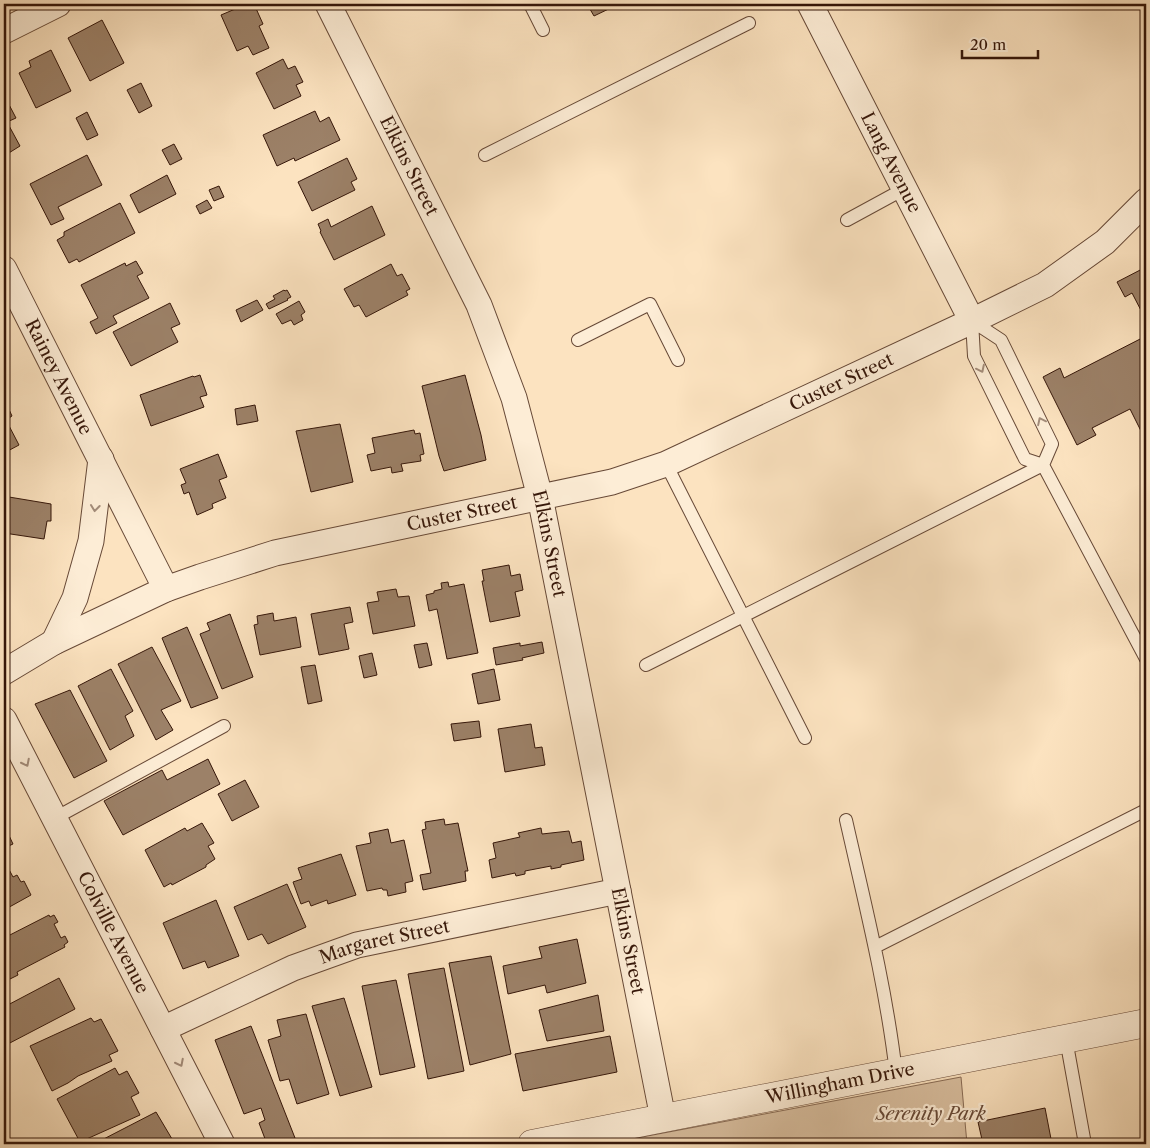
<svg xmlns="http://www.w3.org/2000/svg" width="1150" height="1148" font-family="'Libre Caslon Text',serif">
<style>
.green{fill:#dac0a1;stroke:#886b55}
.building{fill:#9c8168;stroke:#351609}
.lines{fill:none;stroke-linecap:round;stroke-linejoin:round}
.service-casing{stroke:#674937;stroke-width:14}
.minor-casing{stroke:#674937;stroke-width:27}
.tertiary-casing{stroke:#674937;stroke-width:29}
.service{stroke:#fdedd6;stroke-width:12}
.minor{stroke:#fdedd6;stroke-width:25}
.tertiary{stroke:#fdedd6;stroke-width:28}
.oneway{stroke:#a38c7a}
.labels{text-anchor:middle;stroke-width:4.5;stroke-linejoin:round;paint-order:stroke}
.street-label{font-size:18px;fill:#351609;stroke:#fdedd6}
.park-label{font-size:18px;font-style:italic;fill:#674937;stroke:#fdedd6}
</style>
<rect width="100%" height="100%" fill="#fce3c0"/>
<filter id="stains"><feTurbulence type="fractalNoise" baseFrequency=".004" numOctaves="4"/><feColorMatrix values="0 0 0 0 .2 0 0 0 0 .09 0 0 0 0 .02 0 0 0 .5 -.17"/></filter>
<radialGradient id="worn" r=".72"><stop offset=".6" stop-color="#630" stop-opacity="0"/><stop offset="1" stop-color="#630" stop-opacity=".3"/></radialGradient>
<!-- green -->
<path class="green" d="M961 1077 967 1144H605Z"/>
<!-- building -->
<path class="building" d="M247 4H254L263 24 259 26 269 48 253 55 248 46 237 51 221 15Z
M587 4H619L594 16Z
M102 20 124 63 90 81 68 38Z
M51 50 71 91 36 108 19 73 31 67 29 61Z
M283 59 288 69 295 66 303 82 296 85 301 96 274 109 256 73Z
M141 83 152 106 139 113 127 90Z
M4 95 16 118 7 122 20 146 4 156Z
M315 111 320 122 329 117 340 140 295 161 294 158 277 166 263 135Z
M87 112 98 135 87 140 76 118Z
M174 144 182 159 170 165 162 150Z
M87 155 102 185 58 207 64 219 51 225 30 184Z
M347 158 357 179 351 182 355 190 312 211 298 182Z
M167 175 176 194 139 213 130 195Z
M219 186 224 197 214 201 209 190Z
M207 200 212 208 200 214 196 206Z
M120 203 135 233 79 262 77 259 69 263 57 240 64 236V232Z
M372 206 385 235 334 260 320 232 321 231 318 224 328 219 331 227Z
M136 261 143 273 137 276 149 298 113 316 117 323 96 334 90 322 98 318 81 285 125 263 126 266Z
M391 264 397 276 402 274 410 289 406 291 408 295 366 317 359 305 354 307 344 289Z
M1146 267V320L1132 293 1125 297 1117 282Z
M284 290 285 291 287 290 291 297 287 299 288 300 269 309 266 304 275 299 273 296Z
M257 300 263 310 241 322 236 310Z
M299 301 305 312 301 315 303 320 294 325 291 320 282 324 276 314Z
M170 303 180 324 171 328 178 342 131 366 113 332Z
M1146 336V441L1130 409 1092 428 1096 435 1077 445 1043 377 1060 368 1064 378Z
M200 375 207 395 200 397 204 407 151 426 140 395 193 376 194 377Z
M465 375 481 435 486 460 444 471 439 456 422 386Z
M7 405 12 416 6 420 19 445 4 453V407Z
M255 405 258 421 237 425 235 409Z
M340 424 353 482 311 492 296 431Z
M414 430 415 434 420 433 424 454 420 455 421 461 401 464 403 471 392 473 391 467 371 471 367 455 375 453 372 438Z
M218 454 227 477 219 480 226 498 212 504 213 508 197 515 189 492 184 494 181 485 186 483 180 469Z
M4 495H9V497L51 504V521H47L44 539 4 533Z
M509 565 511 576 520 574 523 590 515 592 520 616 490 622 482 581H484L482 570Z
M448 582 449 587 464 584 478 653 447 659 437 609 429 611 426 595 434 593V591L442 589 441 583Z
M396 589 398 597 409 596 415 626 373 634 367 603 379 601 377 592Z
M350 607 353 622 344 624 349 649 319 655 311 614Z
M273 613 274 621 296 617 301 647 260 655 254 625 258 624 257 616Z
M230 614 253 677 222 689 200 634 210 630 207 623Z
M187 627 218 698 191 708 162 638Z
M542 642 544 653 522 658 523 660 496 665 493 648 520 643V646Z
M427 643 432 665 419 668 414 645Z
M152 647 181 701 161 710 173 730 156 740 118 664Z
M372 653 377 675 364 678 359 656Z
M315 665 322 701 308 704 301 667Z
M111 669 133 711 125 716 134 736 110 750 78 686Z
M494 669 500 700 478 704 472 674Z
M70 690 107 761 74 778 35 704Z
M479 721 481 737 454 741 451 724Z
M531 724 535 748 542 747 545 765 505 772 498 729Z
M208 759 220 784 123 835 104 801 162 770 167 780Z
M245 780 259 807 232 821 218 794Z
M444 819 445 825 458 823 468 871H465L466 881 423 890 420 875 431 873 422 830 426 829 425 822Z
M202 823 214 843 208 846 215 859 206 865V867L172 885 171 883 164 887 145 850 185 828 187 831Z
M4 825 13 844 4 848Z
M541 828 542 834 569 831 572 843 581 841 584 860 561 865V867L551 869V866L525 871V874L516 876 515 873 492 878 489 860 496 858 493 843 520 837 518 833Z
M388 829 391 843 404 840 413 881 405 883 406 892 388 896 387 890H383L382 888 367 891 356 846 371 843 369 833Z
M341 854 356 895 328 904 327 900 311 906 309 901 301 904 293 882 302 879 298 868Z
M4 862H5L13 877 17 875 21 882 24 881 31 895 4 910Z
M287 884 306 927 268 944 262 934 248 940 234 907Z
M216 900 239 956 208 968 205 961 183 969 163 923Z
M49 915 50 917 54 915 58 922 54 924 61 938 65 936 68 942 64 945 65 947 17 972 18 975 10 979 8 977 4 979V938Z
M577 939 586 983 547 993 545 985 508 994 503 966 542 958 539 947Z
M491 956 511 1054 470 1065 449 963Z
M444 968 464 1071 428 1079 408 974Z
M59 978 75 1009 6 1045 4 1040V1007Z
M396 980 415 1067 380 1075 362 986Z
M598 995 604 1031 547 1041 539 1010Z
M344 998 372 1087 340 1096 312 1006Z
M306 1014 329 1094 297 1104 289 1079 280 1081 268 1040 281 1036 277 1020Z
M91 1018 94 1022 101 1019 118 1051 109 1055 112 1061 78 1076 68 1083 52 1091 30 1046Z
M251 1026 295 1138 280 1144H267L259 1123 265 1120 261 1108 244 1114 215 1040Z
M610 1036 617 1072 523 1091 515 1054Z
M115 1068 119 1075 127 1071 139 1093 131 1097 140 1115 80 1142 57 1099Z
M1045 1108 1052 1144H983L978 1122Z
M156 1112 175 1144H94Z"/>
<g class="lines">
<!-- service casing -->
<g class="service-casing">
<path id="service" d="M530 4 543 30
M485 155 749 23
M847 220 904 189
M972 321 974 356 1025 459 1043 465 1146 659
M578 340 650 304 678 360
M666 464 805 738
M646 665 1043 465 1052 444 1001 340 972 321
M55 818 224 726
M846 820C865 904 886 987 896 1073
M875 947 1146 810
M1066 1039 1085 1144"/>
</g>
<!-- minor casing -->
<g class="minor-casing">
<g id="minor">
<path id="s1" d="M328 4 479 305 514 398 540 497 663 1118"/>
<path id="s2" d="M810 4 972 321"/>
<path d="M4 31 58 4"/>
<path id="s3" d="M4 269 166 589"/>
<path d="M54 642 75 598 91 541 101 459"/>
<path id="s4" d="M4 672 54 642 166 589 200 577 275 553 612 482 666 464 972 321 1045 285 1105 242 1146 201"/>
<path id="s5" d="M4 720 222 1144"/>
<path id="s6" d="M163 1029 293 968 357 945 618 891"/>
</g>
</g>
<!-- tertiary casing -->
<g class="tertiary-casing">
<g id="tertiary">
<path id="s7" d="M532 1144 1146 1023"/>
</g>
</g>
<!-- service -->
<use href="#service" class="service"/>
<!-- minor -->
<use href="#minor" class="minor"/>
<!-- tertiary -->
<use href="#tertiary" class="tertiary"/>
</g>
<!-- one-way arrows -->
<defs><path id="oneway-chevron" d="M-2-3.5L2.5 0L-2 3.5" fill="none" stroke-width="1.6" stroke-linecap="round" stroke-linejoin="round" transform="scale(1.25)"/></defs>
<g class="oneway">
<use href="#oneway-chevron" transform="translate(981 369) rotate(64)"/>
<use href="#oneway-chevron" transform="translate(1041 421) rotate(-116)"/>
<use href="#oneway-chevron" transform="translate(95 508) rotate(97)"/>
<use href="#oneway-chevron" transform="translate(26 763) rotate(63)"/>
<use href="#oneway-chevron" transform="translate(180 1063) rotate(63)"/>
</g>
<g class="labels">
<!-- street labels -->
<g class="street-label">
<text dy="6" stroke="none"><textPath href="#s2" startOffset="178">Lang Avenue</textPath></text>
<text dy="6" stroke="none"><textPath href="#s1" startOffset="181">Elkins Street</textPath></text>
<text dy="6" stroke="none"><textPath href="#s3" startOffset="121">Rainey Avenue</textPath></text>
<text dy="6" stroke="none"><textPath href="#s4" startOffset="892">Custer Street</textPath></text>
<text dy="6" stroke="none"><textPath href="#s4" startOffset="488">Custer Street</textPath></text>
<text dy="6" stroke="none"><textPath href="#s1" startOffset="586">Elkins Street</textPath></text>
<text dy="6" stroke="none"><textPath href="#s5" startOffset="239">Colville Avenue</textPath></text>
<text dy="6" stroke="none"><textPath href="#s1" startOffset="991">Elkins Street</textPath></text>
<text dy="6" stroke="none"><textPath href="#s6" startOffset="239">Margaret Street</textPath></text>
<text dy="6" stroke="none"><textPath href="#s7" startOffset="314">Willingham Drive</textPath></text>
</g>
<!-- park labels -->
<g class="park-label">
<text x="931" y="1120">Serenity Park</text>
</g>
</g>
<!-- margin -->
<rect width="1150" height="1148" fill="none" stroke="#fce3c0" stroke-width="20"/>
<rect x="5" y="5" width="1140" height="1138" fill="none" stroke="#351609" stroke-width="2.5"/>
<rect x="10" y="10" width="1130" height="1128" fill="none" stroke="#351609"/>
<!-- scale -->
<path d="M962 50v8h76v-8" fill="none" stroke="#351609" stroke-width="2.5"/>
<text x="970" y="50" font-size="15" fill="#351609" stroke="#fdedd6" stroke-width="4" paint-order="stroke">20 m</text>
<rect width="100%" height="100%" filter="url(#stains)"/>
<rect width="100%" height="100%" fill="url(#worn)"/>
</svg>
